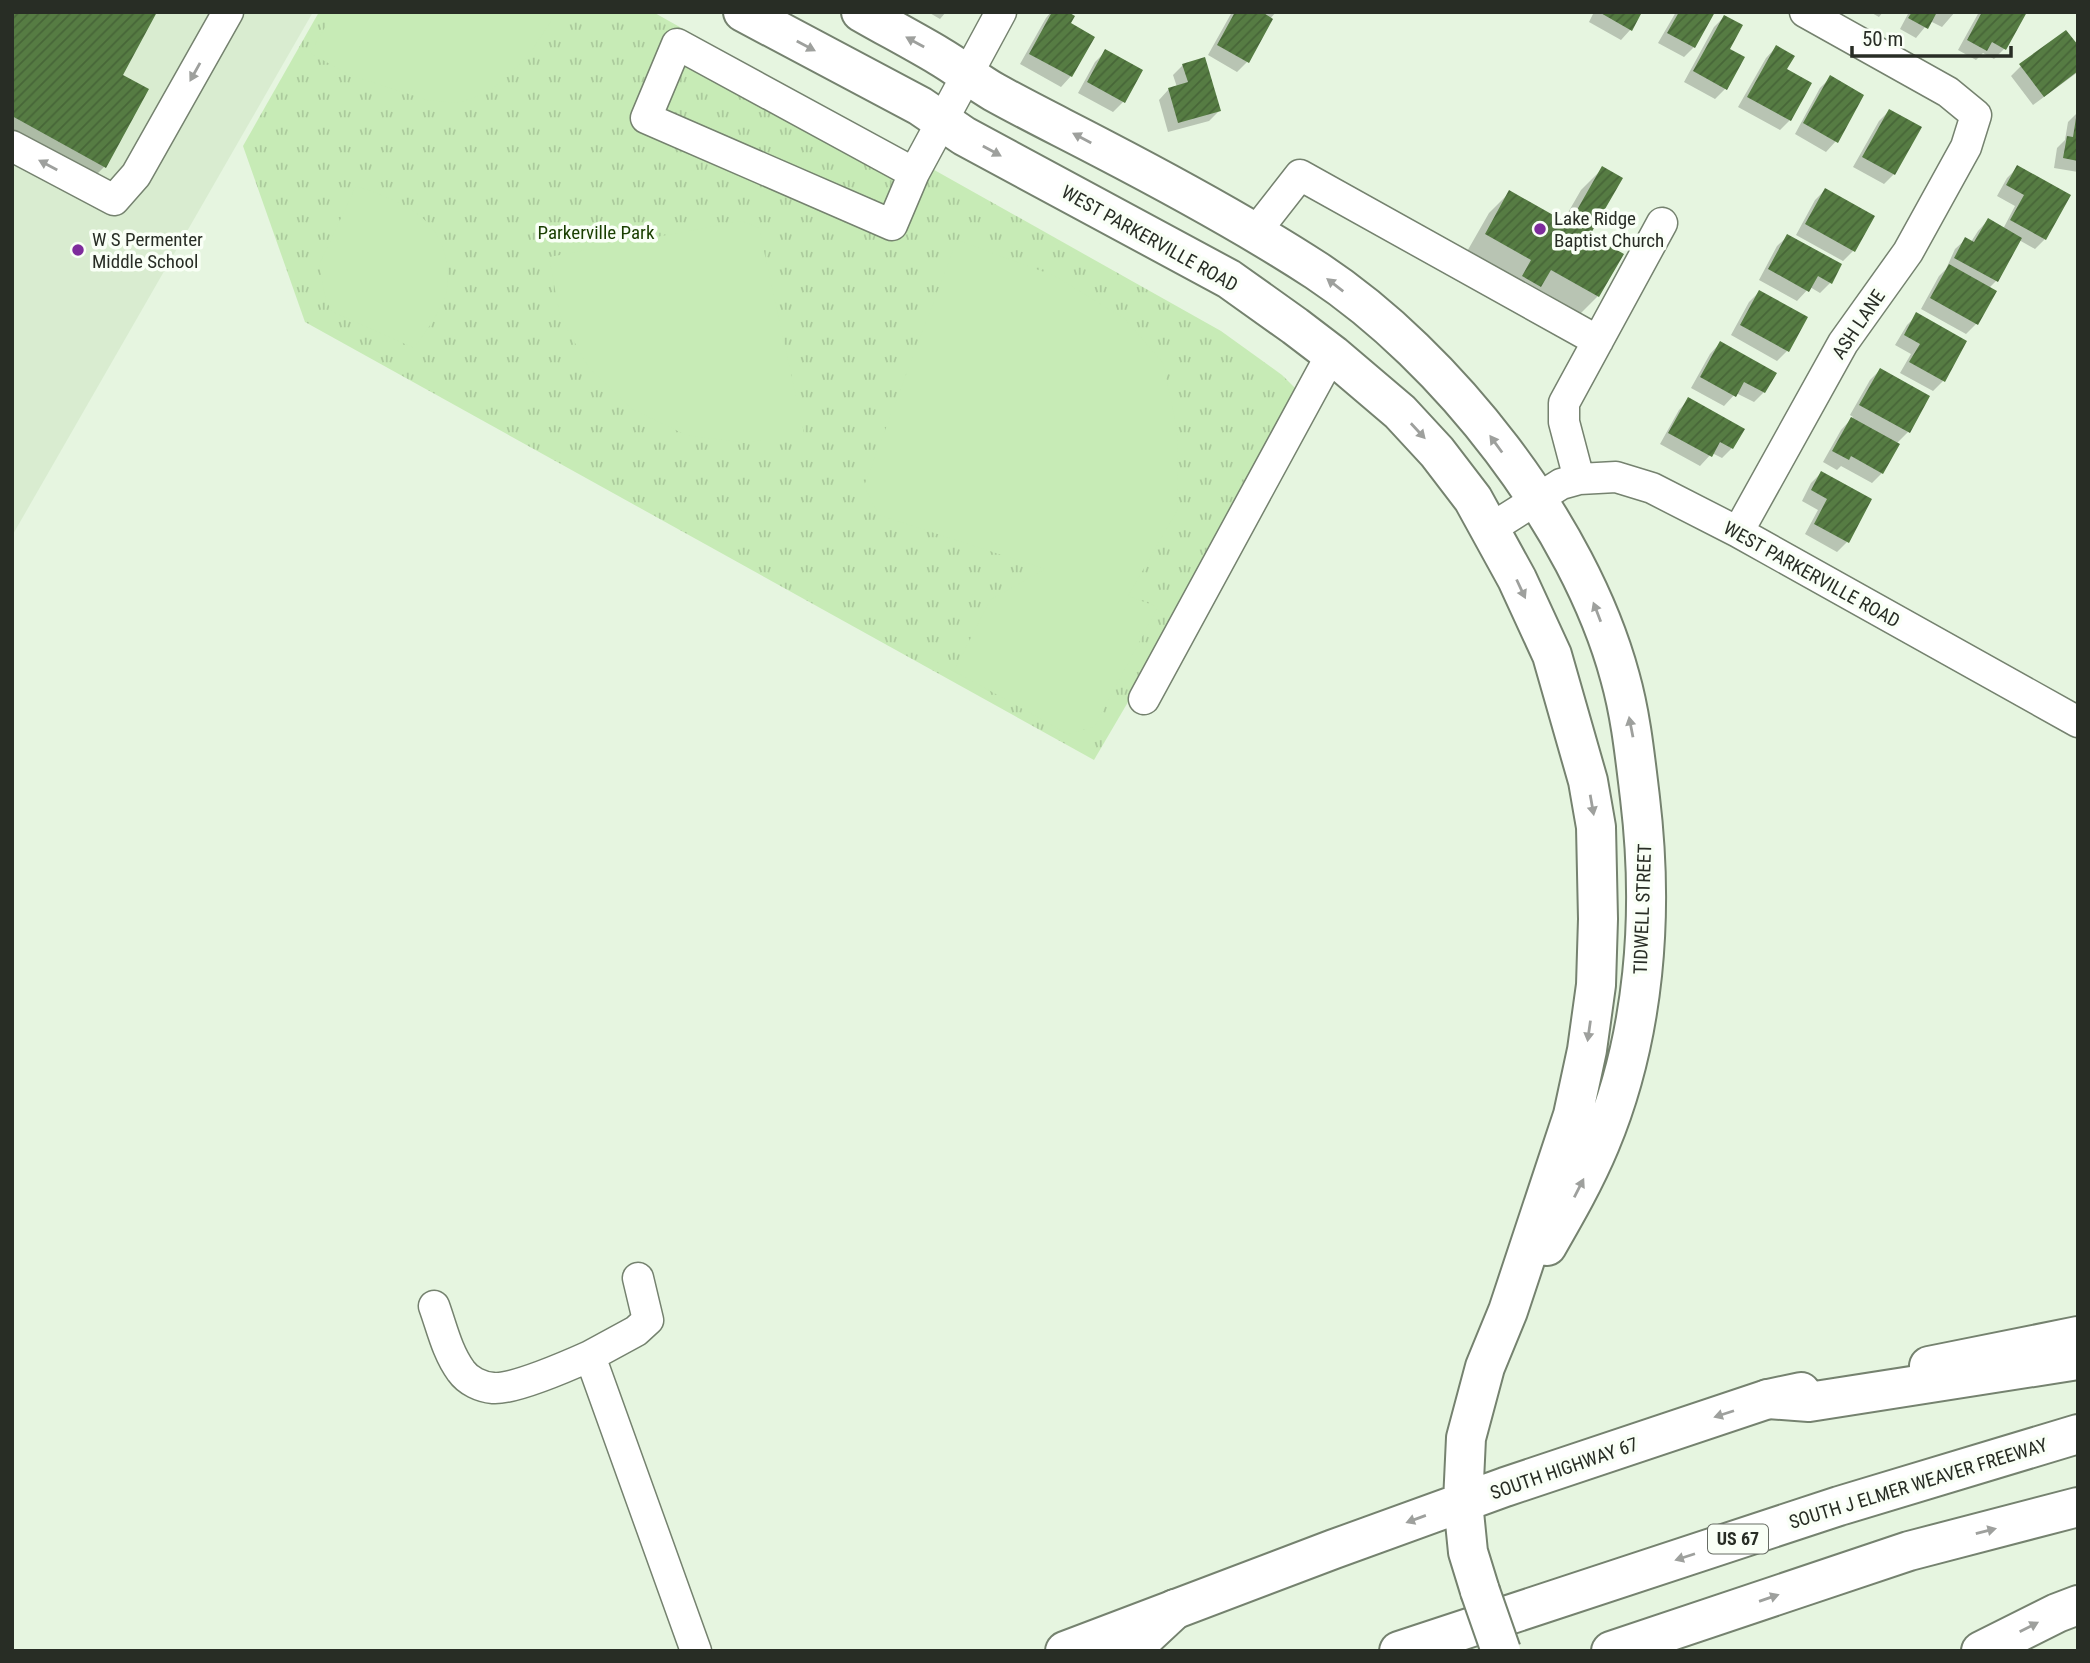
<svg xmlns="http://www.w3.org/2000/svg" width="2090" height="1663" font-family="'Roboto Condensed',sans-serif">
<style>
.built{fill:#d9ecd0}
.park{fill:url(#park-tufts)}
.pitch{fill:#c7ebb6}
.shadow{fill:#0003}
.building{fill:url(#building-hatch)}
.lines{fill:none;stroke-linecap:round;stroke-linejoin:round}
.minor-casing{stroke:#75826f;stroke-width:33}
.major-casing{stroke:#75826f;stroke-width:42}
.highway-casing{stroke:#75826f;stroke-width:42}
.minor{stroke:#fff;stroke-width:30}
.major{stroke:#fff;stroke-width:38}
.highway{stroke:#fff;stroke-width:38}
.major-bridge-casing{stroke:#75826f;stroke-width:42;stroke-linecap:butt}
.major-bridge{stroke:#fff;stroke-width:38}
.oneway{fill:#9ea09d}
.poi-dot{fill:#7e2c9c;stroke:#f9fff6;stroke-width:2.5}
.labels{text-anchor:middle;stroke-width:7;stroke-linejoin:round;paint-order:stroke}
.shield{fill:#f9fff6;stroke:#676c64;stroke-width:2}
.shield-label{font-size:18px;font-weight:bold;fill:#282d25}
.poi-label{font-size:19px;fill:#282d25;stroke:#f9fff6;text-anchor:start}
.park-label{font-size:19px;fill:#193e00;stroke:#f9fff6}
.street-label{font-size:19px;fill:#282d25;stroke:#f9fff6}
</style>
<defs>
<pattern id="park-tufts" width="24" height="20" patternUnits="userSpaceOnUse" patternTransform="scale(1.75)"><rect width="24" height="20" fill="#c7ebb6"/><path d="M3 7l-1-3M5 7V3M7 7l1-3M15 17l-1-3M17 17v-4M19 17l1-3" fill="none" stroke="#abca9c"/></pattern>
<pattern id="building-hatch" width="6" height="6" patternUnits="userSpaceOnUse" patternTransform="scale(1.75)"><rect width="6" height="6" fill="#567c43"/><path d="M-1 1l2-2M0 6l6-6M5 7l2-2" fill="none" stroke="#476638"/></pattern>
</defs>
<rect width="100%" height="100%" fill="#e6f5e0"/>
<!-- built -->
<path class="built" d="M12 12H313L12 536Z"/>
<!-- park -->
<path class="park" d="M319 12H653L1221 331 1282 375 1306 399 1094 760 305 322 243 146Z"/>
<!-- pitch -->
<path class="pitch" d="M334 12H557L528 56 489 92 458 103 427 100 350 75 310 53Z
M356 186C394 199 439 214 446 260 448 272 449 285 445 297 438 316 425 332 414 348L333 312 326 301 319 265Z
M742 221 759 228 804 433 745 443 686 435 632 409 589 368 560 316 549 257Z
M957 240 1055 276 1125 319 1163 363 1177 429 1178 509 1128 596 1158 607 1094 727 1068 734 954 671 990 600 1045 569 879 515 864 486Z"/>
<!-- shadow -->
<path class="shadow" d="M12 12 120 75 104 167 89 182 12 140Z
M928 12H946L940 19Z
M1051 12H1064L1069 24 1093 37 1071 76 1061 87 1020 64 1046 18Z
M1232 12H1276L1270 19 1247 62 1237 72 1208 55Z
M1594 12H1640L1631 29 1621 40 1589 22Z
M1676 12H1713L1694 47 1684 57 1658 43Z
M1870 12H1883L1879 17Z
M1909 12H1955L1942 27 1930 21 1916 38 1900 29Z
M1979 12H2025L2004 49 1994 59 1983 53 1976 60 1958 50Z
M1724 17 1727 49 1743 58 1725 89 1715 99 1684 82 1714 27Z
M1776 47 1785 70 1790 120 1780 130 1738 107 1766 58Z
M2078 48V72L2033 105 2011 76 2021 66Z
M1105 52 1123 102 1113 112 1078 93 1095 62Z
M1183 65 1219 111 1209 121 1168 132 1159 100 1169 89 1177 87 1173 75Z
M1830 78 1836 141 1826 152 1795 134 1820 88Z
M1889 111 1894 174 1884 184 1853 167 1879 121Z
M2078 112V172L2054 168 2057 148 2065 140 2068 122Z
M2017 168 2045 239 2035 249 2019 240 1996 281 1989 288 1976 324 1966 334 1921 309 1939 276 1946 269 1955 249 1966 239 1971 242 1978 231 1988 220 2003 229 2015 206 1997 196 2007 178Z
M1602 169 1587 236 1621 255 1598 296 1577 317 1465 255 1489 213 1510 192 1562 223 1581 190Z
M1825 190 1853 251 1843 261 1796 235 1815 200Z
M1788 236 1830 283 1820 293 1810 287 1797 301 1759 280 1777 246Z
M1759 292 1787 351 1777 361 1731 335 1749 302Z
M1917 315 1943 381 1933 391 1900 373 1911 354 1895 345 1907 325Z
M1720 343 1764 392 1754 402 1736 393 1724 406 1691 388 1710 354Z
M1880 370 1908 432 1896 444 1882 473 1872 483 1841 466 1837 470 1823 462 1841 430 1853 417 1850 415 1870 380Z
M1689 399 1732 448 1722 458 1712 453 1700 466 1660 444 1679 410Z
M1821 473 1847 542 1837 552 1805 534 1818 510 1802 501 1811 483Z"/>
<!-- building -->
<path class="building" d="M12 12H157L123 75 149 89 106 168 12 116Z
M1052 12H1068L1075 16 1071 23 1095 37 1072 77 1029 54Z
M1235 12H1262L1273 19 1249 63 1217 45Z
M1599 12H1642L1632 31Z
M1679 12H1715L1695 48 1667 33Z
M1912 12H1937L1928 29 1908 18Z
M1982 12H2027L2006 50 1992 42 1987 51 1967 40Z
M1724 15 1743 25 1730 49 1745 57 1727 90 1693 71Z
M2066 30 2078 45V71L2044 97 2019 64Z
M1776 45 1795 56 1787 69 1812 83 1791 121 1747 97Z
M1105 49 1143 70 1125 103 1087 82Z
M1205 57 1221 111 1178 123 1168 88 1188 82 1182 64Z
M1830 75 1864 95 1838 143 1803 123Z
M1889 109 1922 127 1895 175 1862 157Z
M2076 118H2078V161L2063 158 2067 136 2073 137Z
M2017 165 2071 195 2046 240 2010 220 2024 195 2006 185Z
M1602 166 1623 178 1590 235 1624 254 1599 297 1551 270 1541 287 1522 276 1531 260 1485 234 1509 190 1569 224Z
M1825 188 1875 216 1855 252 1805 224Z
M1988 218 2022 238 1998 282 1954 258 1965 237 1974 242Z
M1787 234 1842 264 1832 284 1818 276 1809 292 1768 269Z
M1949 264 1997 291 1978 325 1930 298Z
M1759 290 1808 317 1789 352 1740 325Z
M1916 312 1967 341 1945 382 1909 362 1920 344 1904 335Z
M1720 341 1777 373 1765 393 1744 382 1736 397 1700 377Z
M1880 368 1930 396 1910 433 1859 405Z
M1688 397 1745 429 1733 449 1720 442 1712 457 1668 433Z
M1851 417 1900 444 1883 474 1851 456 1849 460 1832 451Z
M1821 471 1872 499 1849 543 1814 524 1827 499 1811 490Z"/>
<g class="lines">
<!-- minor casing -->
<g class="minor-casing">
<path id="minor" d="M12 146 114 200 136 175 228 12
M914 173 677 44 646 118 892 225 914 173 1001 12
M1257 233 1264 221 1300 175 1598 341
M1579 479 1564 422V403L1662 223
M1490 529 1561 484 1579 479 1616 477 1652 488 1738 532 2078 722
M1738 532 1843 343 1908 252 1966 147 1976 115 1948 92 1805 12
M1144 699 1324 368 1333 355
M434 1306C442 1328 447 1352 461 1371 468 1381 481 1387 493 1388 513 1390 570 1365 590 1356L696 1651
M590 1356 636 1331 648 1320 638 1278"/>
</g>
<!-- major casing -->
<g class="major-casing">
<path id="major" d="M743 12 920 106 964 136 1229 279 1295 326 1333 355 1400 412 1437 452 1473 499 1517 579 1552 655 1588 781 1596 827 1598 919 1596 985 1587 1050 1573 1115 1508 1311 1485 1367 1466 1438 1463 1502 1468 1552 1480 1591
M861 12C887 27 914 41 939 56 958 67 975 81 994 92 1030 112 1067 130 1103 149 1176 187 1248 226 1317 271 1447 357 1579 525 1620 677 1631 716 1635 757 1640 798 1654 914 1645 1036 1600 1144 1585 1180 1566 1213 1547 1246
M1929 1366 2078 1336
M1065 1651 1334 1549 1505 1487 1768 1399 1801 1392"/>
</g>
<!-- highway casing -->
<g class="highway-casing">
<path id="highway" d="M1768 1399 1809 1402 2078 1360
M1130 1651 1175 1609
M1399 1651 1839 1506 2078 1434
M1611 1651 1909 1551 2078 1507
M1981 1651 2057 1613 2078 1605"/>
</g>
<!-- minor -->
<use href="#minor" class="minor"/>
<!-- major -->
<use href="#major" class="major"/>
<!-- highway -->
<use href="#highway" class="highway"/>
<!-- major-bridge casing -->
<g class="major-bridge-casing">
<path id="major-bridge" d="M1480 1591 1501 1651"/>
</g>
<!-- major-bridge -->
<use href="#major-bridge" class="major-bridge"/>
</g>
<!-- one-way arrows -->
<defs><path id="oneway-solid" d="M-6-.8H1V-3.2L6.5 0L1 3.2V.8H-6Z" transform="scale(1.75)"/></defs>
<g class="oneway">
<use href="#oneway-solid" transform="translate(915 42) rotate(-151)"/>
<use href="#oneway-solid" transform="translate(806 46) rotate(28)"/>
<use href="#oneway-solid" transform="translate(195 72) rotate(119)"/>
<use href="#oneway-solid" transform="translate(1082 138) rotate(-152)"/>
<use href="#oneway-solid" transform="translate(992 151) rotate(29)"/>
<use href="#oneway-solid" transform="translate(48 165) rotate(-152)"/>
<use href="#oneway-solid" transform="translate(1335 285) rotate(-142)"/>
<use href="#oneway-solid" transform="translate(1418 431) rotate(47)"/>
<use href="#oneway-solid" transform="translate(1496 444) rotate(-126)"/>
<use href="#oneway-solid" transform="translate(1521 589) rotate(65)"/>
<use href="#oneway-solid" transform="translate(1597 612) rotate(-111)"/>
<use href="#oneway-solid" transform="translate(1631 727) rotate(-101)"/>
<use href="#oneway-solid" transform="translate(1592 805) rotate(80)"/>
<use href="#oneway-solid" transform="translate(1589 1031) rotate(98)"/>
<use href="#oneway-solid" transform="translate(1579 1188) rotate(-63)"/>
<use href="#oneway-solid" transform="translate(1724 1414) rotate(162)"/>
<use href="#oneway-solid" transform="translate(1416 1519) rotate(160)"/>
<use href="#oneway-solid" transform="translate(1986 1531) rotate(-14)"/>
<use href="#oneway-solid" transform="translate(1685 1557) rotate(162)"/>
<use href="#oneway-solid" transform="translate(1769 1598) rotate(-19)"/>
<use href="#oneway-solid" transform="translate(2029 1627) rotate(-27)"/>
</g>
<!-- markers -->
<g class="poi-dot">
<circle cx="1540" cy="229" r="7"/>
<circle cx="78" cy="250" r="7"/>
</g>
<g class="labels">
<!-- shield labels -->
<rect class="shield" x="1708" y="1524.5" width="60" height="29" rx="5"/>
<g class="shield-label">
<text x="1738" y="1545">US 67</text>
</g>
<!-- poi labels -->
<g class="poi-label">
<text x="1554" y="225">Lake Ridge<tspan x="1554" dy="22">Baptist Church</tspan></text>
<text x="92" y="246">W S Permenter<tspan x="92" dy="22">Middle School</tspan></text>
</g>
<!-- park labels -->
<g class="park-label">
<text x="596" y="239">Parkerville Park</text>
</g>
<!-- street labels -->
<g class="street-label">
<text transform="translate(1150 238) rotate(29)" y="7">WEST PARKERVILLE ROAD</text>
<text transform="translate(1858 324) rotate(-56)" y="7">ASH LANE</text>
<text transform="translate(1812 574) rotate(29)" y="7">WEST PARKERVILLE ROAD</text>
<text transform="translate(1642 909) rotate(-88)" y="7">TIDWELL STREET</text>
<text transform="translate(1564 1468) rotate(-19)" y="7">SOUTH HIGHWAY 67</text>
<text transform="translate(1918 1483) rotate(-17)" y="7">SOUTH J ELMER WEAVER FREEWAY</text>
</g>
</g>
<!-- border -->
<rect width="2090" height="1663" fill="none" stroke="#282d25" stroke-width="28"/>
<!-- scale -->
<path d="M1852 46v10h159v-10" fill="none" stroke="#282d25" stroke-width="3.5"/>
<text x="1862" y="46" font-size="21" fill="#282d25" stroke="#f9fff6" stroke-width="5" paint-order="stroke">50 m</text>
</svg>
